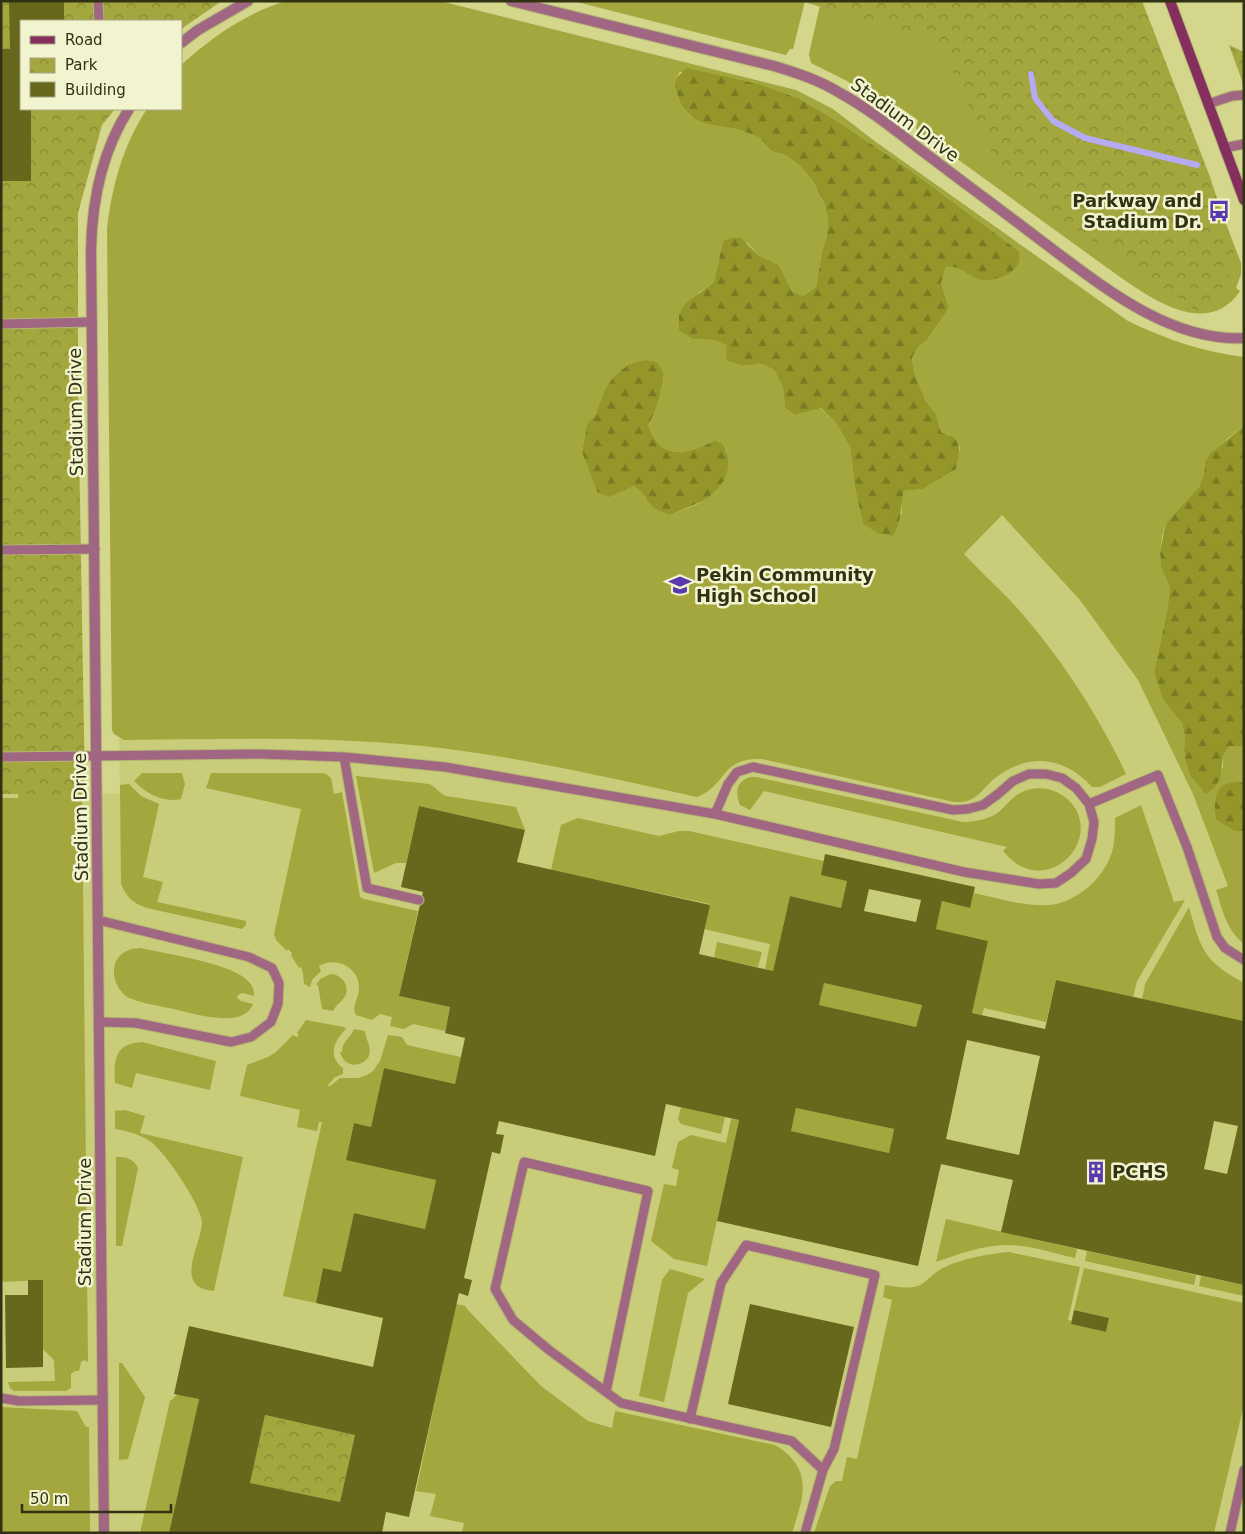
<svg xmlns="http://www.w3.org/2000/svg" width="1245" height="1534" font-family="'DejaVu Sans',sans-serif">
<style>
.built{fill:#c9cc78}
.grass{fill:#a4a63e;fill-rule:evenodd}
.forest{fill:url(#forest-firs)}
.park{fill:url(#park-crowns)}
.lines{fill:none;stroke-linecap:round;stroke-linejoin:round}
.stream{stroke:#b5abf3;stroke-width:6}
.building{fill:#67681c;fill-rule:evenodd}
.service-casing{stroke:#b3b573;stroke-width:11}
.minor-casing{stroke:#b3b573;stroke-width:12}
.secondary-casing{stroke:#b3b573;stroke-width:12}
.service{stroke:#a16682;stroke-width:9}
.minor{stroke:#a16682;stroke-width:10}
.secondary{stroke:#842f5d;stroke-width:10}
.labels{text-anchor:middle;stroke-width:5;stroke-linejoin:round;paint-order:stroke}
.street-label{font-size:18px;fill:#313213;stroke:#f2f4cf}
.poi-label{font-size:18px;font-weight:bold;fill:#313213;stroke:#f2f4cf;text-anchor:start}
</style>
<defs>
<pattern id="forest-firs" width="22" height="20" patternUnits="userSpaceOnUse" patternTransform="scale(1.25)"><rect width="22" height="20" fill="#949629"/><path d="M5 1l3.5 6h-7zM16 11l3.5 6h-7z" fill="#797b22"/></pattern>
<pattern id="park-crowns" width="20" height="18" patternUnits="userSpaceOnUse" patternTransform="scale(1.25)"><rect width="20" height="18" fill="#a4a63e"/><path d="M2 6a3 3 0 1 1 6 0M12 15a3 3 0 1 1 6 0" fill="none" stroke="#868833"/></pattern>
</defs>
<rect width="100%" height="100%" fill="#d3d68b"/>
<!-- built -->
<path class="built" d="M348 1H394L1162 351 1244 376V1533H1V794H120L112 219 181 109Z"/>
<!-- grass -->
<path class="grass" d="M286 1H440L796 90 833 109 876 142 1128 321C1165 339 1203 352 1244 357V426L1228 438 1205 462 1204 473 1199 487 1166 523 1162 537 1160 552 1161 567 1170 588 1167 611 1154 672 1158 682 1182 723 1185 737 1184 751 1185 760 1190 775 1223 768V756L1229 746H1244V783L1242 782 1216 820 1234 831H1244V944C1226 929 1223 912 1216 890L1228 886 1193 794 1138 680 1080 600 1002 515 964 554C978 569 993 583 1007 597 1054 647 1097 712 1126 774L1100 787H1092C1066 758 1031 752 998 776 982 787 978 804 954 802L762 759C719 758 729 784 697 797 606 777 516 756 423 746 323 736 224 739 124 740L114 734 112 730 107 229C112 186 123 145 147 109H181V65C212 37 246 13 286 1ZM680 72 802 100 837 121 910 170 1019 251 965 272 956 266 946 267 941 283 949 308 927 340 918 347 912 358 914 371 919 385 926 401 936 414 941 432 948 434 960 447 956 469 923 489 904 491 901 500 902 514 863 524 855 488 850 447 836 423 820 408 795 415 785 408 783 387 774 370 762 364 742 366 727 360V346L715 340 693 339 698 293 714 282 723 241 748 243 758 255 779 265 792 291 803 296 816 287 822 252 827 235 828 218 824 203 813 181 799 165 785 155 771 151 760 138 737 129 694 119 681 105 674 85 677 77ZM644 360 664 374C661 392 658 409 648 425 650 429 652 435 655 439 669 461 698 450 715 440L723 444 727 452 716 491 698 504 670 515 646 499 642 491 634 486 624 490 597 492 582 452 587 424 596 414 614 376 629 364Z
M573 1H805L793 49H790L786 55Z
M821 1H900L1215 195 1241 263V274L1236 288 1240 291C1205 343 1142 292 1106 267L916 129 918 120 898 106 891 111 847 81 811 63 809 54Z
M142 773H182L185 784 181 799C163 803 147 794 134 781Z
M211 773H322L326 774 331 778 334 794 342 792 360 897 364 899 418 911 399 996 450 1007 445 1031 413 1024 404 1029 390 1026 392 1017 380 1014 372 1020 356 1015C351 1006 359 998 359 988 359 967 336 956 319 966L321 971 312 980 310 987 304 984 303 973 301 967 299 968 291 955 292 953 288 949 287 951 276 940 274 934 301 809 206 788Z
M356 776 429 784C436 787 439 793 446 796L516 807 525 830 419 806 406 863H396L374 873Z
M750 777H756L963 822C974 822 985 820 996 814 1002 810 1006 804 1012 799 1030 782 1058 786 1073 805 1096 836 1064 879 1028 869 1017 866 1010 859 1003 851L1007 847 764 791 750 810 740 805C735 792 736 782 750 777Z
M129 784 141 796 159 804 143 877 163 882 157 902 246 921V925L242 929 147 908C134 904 126 897 121 884L120 785Z
M18 789H82L88 1362 84 1360 81 1362 79 1371H75L71 1374V1388L66 1391H14L10 1388 8 1382 55 1381 54 1360 43 1349 42 1280 1 1282V798H18Z
M1141 805 1174 902 1185 900 1137 981 1133 997 1056 980 1046 1022 984 1008 982 1015 972 1013 988 941 936 929 942 901 970 907 974 893C998 898 1024 907 1050 905 1078 902 1107 876 1113 848 1115 838 1115 828 1115 818Z
M578 818 659 836 679 831H689L824 861 847 881 841 908 790 896 773 971 765 969 770 944 704 929 710 904 551 870 561 825Z
M1189 907C1201 950 1203 960 1244 983V1021L1142 999 1145 984Z
M717 942 762 952 758 967 714 958Z
M141 948C166 954 233 963 249 982 253 986 254 991 254 996L242 993 238 995 237 998 241 1001 253 1004C243 1031 189 1012 169 1008 155 1005 140 1003 127 997 106 980 110 948 141 948Z
M331 974C343 975 351 987 344 998 340 1003 336 1005 333 1011L322 1009 318 985H316L320 979Z
M824 983 922 1005 916 1027 819 1005Z
M306 1020 344 1027 346 1029C334 1041 327 1056 343 1068V1074L335 1077 328 1085 329 1087 340 1078H358L367 1075 373 1071 380 1061 388 1035 402 1037 407 1045 461 1057 455 1084 384 1068 371 1127 354 1123 346 1159 436 1180 425 1229 354 1213 341 1272 323 1268 316 1303 283 1296 322 1122H319L317 1131 297 1127 300 1110 240 1096 247 1065 268 1057 276 1052 293 1035 297 1037 299 1035 297 1033Z
M354 1029 365 1031C366 1042 373 1047 368 1058 358 1069 344 1066 340 1052H342C342 1041 351 1038 354 1029Z
M142 1042 216 1061 210 1090 136 1073 132 1088 115 1083C114 1060 114 1044 142 1042Z
M681 1107 725 1117 721 1134 681 1124 678 1119Z
M796 1108 894 1129 889 1153 791 1131Z
M125 1110 145 1116 140 1133 243 1157 214 1291C207 1290 198 1289 194 1282 185 1266 202 1239 202 1222 201 1205 165 1152 151 1142 140 1134 127 1131 115 1129V1111Z
M731 1119 739 1120 707 1266 674 1259 651 1241 664 1184 676 1186 679 1170 672 1168 678 1142 691 1135 726 1143Z
M116 1157C126 1157 133 1158 138 1168L122 1246H116Z
M946 1219 1077 1249 1075 1258C1054 1253 1030 1245 1007 1245 983 1245 959 1254 936 1262Z
M1087 1251 1196 1275 1194 1285 1085 1261Z
M1009 1252 1080 1267 1068 1320 1072 1321 1071 1324 1106 1332 1109 1318 1074 1310 1084 1268 1244 1303V1404L1214 1533H814L830 1486 836 1481H842L847 1457 857 1459 892 1300 883 1297 885 1285C899 1287 915 1291 926 1281 933 1275 936 1271 945 1267 964 1258 988 1254 1009 1252Z
M670 1269 705 1279 688 1293 664 1402 639 1396 662 1280Z
M1201 1276 1244 1285V1296L1199 1286Z
M456 1304 466 1306V1308L541 1386 588 1421 612 1428 615 1411 775 1445C814 1469 804 1496 792 1533H462L464 1523 430 1516 436 1494 416 1491Z
M119 1363H122L145 1397 128 1459 119 1460Z
M178 1394 199 1399 169 1533H140L170 1401Z
M1 1407 77 1411 86 1427H89L90 1533H1Z"/>
<!-- forest -->
<path class="forest" d="M687 68 762 85 802 100 837 121 910 170 1019 251C1019 254 1020 259 1019 262 1014 276 990 283 978 279 965 274 960 265 946 267L941 283 949 308 927 340 918 347 912 358 914 371 919 385 926 401 936 414 941 432C964 439 960 449 956 469L923 489 904 491C899 507 903 521 893 536L878 533 863 524 855 488 850 447 836 423 821 408 795 415 785 408 783 387 774 370 762 364 742 366 726 360 727 346 715 340 693 339 679 330V315L685 304 714 282 723 241 731 238H741L758 255 779 265 792 291 803 296 816 287 822 252 827 235 828 218 824 203 813 181 799 165 785 155 771 151 760 138 737 129 708 124 694 119 681 105 674 85 677 77Z
M644 360 657 362 664 374C661 392 658 409 648 425 650 429 652 435 655 439 669 461 698 450 715 440L723 444C737 470 721 493 696 504 687 508 679 511 670 515 665 513 659 511 654 508 645 501 646 493 634 486L609 497 597 492 582 452 587 424 596 414 605 390 614 376 629 364Z
M1244 426V746H1229L1223 756 1220 779 1214 788 1206 794 1190 775 1185 760 1184 751 1185 737 1182 723 1163 699 1154 672 1167 611 1170 588 1161 567 1160 552 1166 523 1199 487 1204 473 1205 462 1210 454Z
M1242 782 1244 783V831H1234L1216 820C1214 810 1213 789 1226 784 1231 782 1238 782 1242 782Z"/>
<!-- park -->
<path class="park" d="M1 1H222L181 29V21H21V109H115L102 125 78 213V383L85 794H1Z
M801 1H1142L1210 177 1234 250 1226 285 1199 312 1006 182 938 42Z
M1229 45 1244 52V86Z
M265 1415 355 1435 340 1502 250 1483Z"/>
<g class="lines">
<!-- stream -->
<path class="stream" d="M1031 74 1035 98 1053 121 1085 138 1197 165"/>
</g>
<!-- building -->
<path class="building" d="M9 1H64V21H21V109H31V181H1V49H10Z
M419 806 525 830 517 862 710 905 699 954 773 971 790 896 841 908 847 881 821 875 825 854 975 887 970 908 942 901 936 929 988 941 972 1013 1045 1029 1056 980 1244 1021V1285L1001 1232 1013 1180 941 1164 918 1266 717 1221 739 1120 666 1104 655 1156 499 1121 496 1134 504 1135 500 1154 492 1152 464 1278 472 1280 468 1296 459 1293 409 1517 386 1512 382 1533H169L199 1399 174 1394 189 1326 373 1367 383 1318 316 1303 323 1268 341 1272 354 1213 425 1229 436 1180 346 1160 354 1123 371 1127 384 1068 455 1084 465 1038 445 1033 450 1007 399 996 423 892 401 887ZM869 889 921 900 916 922 864 911ZM824 983 922 1005 916 1027 819 1005ZM967 1040 1040 1056 1019 1155 946 1139ZM796 1108 894 1129 889 1153 791 1131ZM1214 1121 1238 1126 1227 1174 1204 1169ZM265 1415 355 1435 340 1502 250 1483Z
M28 1280H43V1367L6 1368 5 1295H28Z
M750 1304 854 1327 831 1427 728 1404Z
M1074 1310 1109 1318 1106 1332 1071 1324Z"/>
<g class="lines">
<!-- service casing -->
<g class="service-casing">
<path id="service" d="M98 1 99 21
M1208 104 1232 96 1244 95
M1224 148 1244 144
M1 324 92 322
M1 550 95 549
M1 757 260 754 344 757 445 767 715 814 964 872 1039 884 1056 883 1071 873 1086 859 1092 839 1094 822 1089 804 1076 788 1062 778 1046 774H1029L1013 781 998 794 983 805 968 809 953 810 753 767 737 772 728 784 715 814
M344 757 367 888 419 900
M1089 804 1158 775 1187 847 1217 937 1225 948 1244 960
M98 920 249 957 272 968 279 983 278 1004 271 1022 251 1037 231 1042 136 1023 99 1022
M606 1392 648 1191 524 1162 495 1289 513 1320 549 1350 621 1403 792 1441 823 1470
M1 1398 19 1401 103 1400
M690 1419 721 1283 746 1245 875 1275 834 1449 823 1470 805 1533
M1230 1533 1244 1470"/>
</g>
<!-- minor casing -->
<g class="minor-casing">
<path id="minor" d="M511 1 774 66C797 73 819 80 840 93 869 109 895 130 921 150 960 180 1000 209 1039 239 1097 282 1167 342 1244 338
M181 43 198 30 248 1
M104 1533 91 250C92 200 102 151 129 109"/>
</g>
<!-- secondary casing -->
<g class="secondary-casing">
<path id="secondary" d="M1170 1 1244 200"/>
</g>
<!-- service -->
<use href="#service" class="service"/>
<!-- minor -->
<use href="#minor" class="minor"/>
<!-- secondary -->
<use href="#secondary" class="secondary"/>
</g>
<!-- icons -->
<defs>
<g id="bus-bare" transform="scale(1.725)"><path d="M-5-6H5V4H4V6H2V4H-2V6H-4V4H-5ZM-3.5-4V0h7V-4ZM-3.5 1.2v1.5H-2V1.2ZM2 1.2v1.5H3.5V1.2Z" fill="#5a38b0" stroke="#f2f4cf" stroke-width="2.5" paint-order="stroke"/></g>
<g id="school-bare" transform="scale(1.725)"><path d="M0-5L7-2L0 1L-7-2ZM-4 1L0 2.5L4 1V4Q0 6-4 4Z" fill="#5a38b0" stroke="#f2f4cf" stroke-width="2.5" paint-order="stroke"/></g>
<g id="building-bare" transform="scale(1.725)"><path d="M-4-6H4V6H1V3H-1V6H-4ZM-2.5-4.3h1.7v1.8h-1.7ZM.8-4.3h1.7v1.8H.8ZM-2.5-1h1.7V.8h-1.7ZM.8-1h1.7V.8H.8Z" fill="#5a38b0" stroke="#f2f4cf" stroke-width="2.5" paint-order="stroke"/></g>
</defs>
<g fill-rule="evenodd">
<use href="#bus-bare" x="1219" y="211"/>
<use href="#school-bare" x="680" y="585"/>
<use href="#building-bare" x="1096" y="1172"/>
</g>
<g class="labels">
<!-- street labels -->
<g class="street-label">
<text transform="translate(905 120) rotate(36)" y="6">Stadium Drive</text>
<text transform="translate(76 412) rotate(-91)" y="6">Stadium Drive</text>
<text transform="translate(81 817) rotate(-91)" y="6">Stadium Drive</text>
<text transform="translate(85 1222) rotate(-90)" y="6">Stadium Drive</text>
</g>
<!-- poi labels -->
<g class="poi-label">
<text x="1202" y="207" text-anchor="end">Parkway and<tspan x="1202" dy="21">Stadium Dr.</tspan></text>
<text x="696" y="581">Pekin Community<tspan x="696" dy="21">High School</tspan></text>
<text x="1112" y="1178">PCHS</text>
</g>
</g>
<!-- border -->
<rect width="1245" height="1534" fill="none" stroke="#313213" stroke-width="5"/>
<!-- legend -->
<rect x="20" y="20" width="162" height="90" fill="#f2f4cf" stroke="#a5a684"/>
<rect x="30" y="36" width="25" height="8" fill="#842f5d" stroke="#a5a684"/>
<text x="65" y="45" font-size="15" fill="#313213">Road</text>
<rect x="30" y="58" width="25" height="15" fill="url(#park-crowns)" stroke="#a5a684"/>
<text x="65" y="70" font-size="15" fill="#313213">Park</text>
<rect x="30" y="82" width="25" height="15" fill="#67681c" stroke="#a5a684"/>
<text x="65" y="95" font-size="15" fill="#313213">Building</text>
<!-- scale -->
<path d="M22 1504v8h149v-8" fill="none" stroke="#313213" stroke-width="2.5"/>
<text x="30" y="1504" font-size="15" fill="#313213" stroke="#f2f4cf" stroke-width="4" paint-order="stroke">50 m</text>
</svg>
